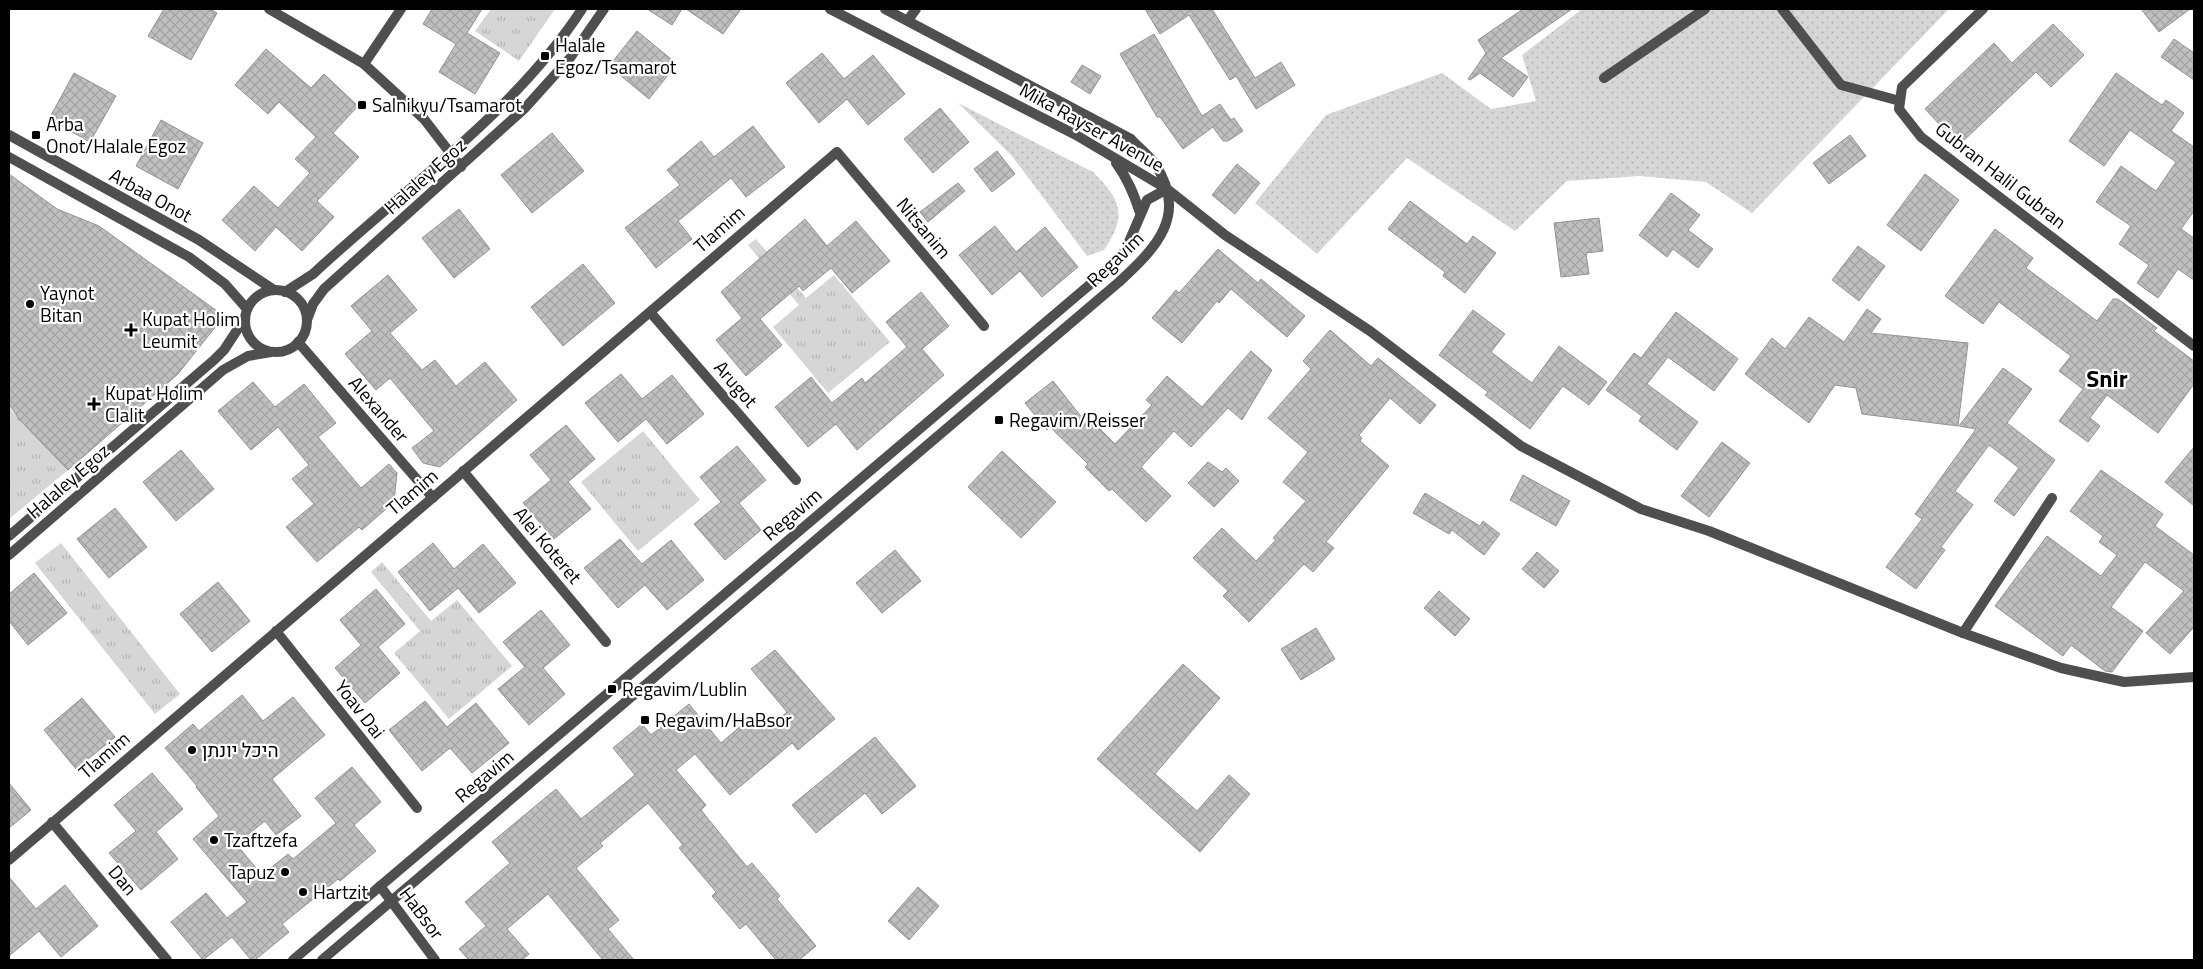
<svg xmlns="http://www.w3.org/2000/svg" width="2203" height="969" font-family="'Titillium Web',Heebo,sans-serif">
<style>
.grass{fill:url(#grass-dots)}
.park{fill:url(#park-tufts)}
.building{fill:url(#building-cross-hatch);stroke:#939393}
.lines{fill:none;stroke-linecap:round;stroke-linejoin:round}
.minor{stroke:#4f4f4f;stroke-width:10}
.tertiary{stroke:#4f4f4f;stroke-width:10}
.poi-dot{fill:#000;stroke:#fff;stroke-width:2}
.labels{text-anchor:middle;stroke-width:4.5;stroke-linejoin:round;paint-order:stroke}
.poi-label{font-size:19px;fill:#000;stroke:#fff;text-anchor:start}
.street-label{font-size:19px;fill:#000;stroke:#fff}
.district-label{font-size:24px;font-weight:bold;fill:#000;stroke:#fff}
</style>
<defs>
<pattern id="grass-dots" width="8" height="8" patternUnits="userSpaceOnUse" patternTransform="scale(1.25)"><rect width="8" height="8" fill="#d6d6d6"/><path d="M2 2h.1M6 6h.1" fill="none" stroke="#b6b6b6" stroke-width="1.8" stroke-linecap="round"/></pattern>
<pattern id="park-tufts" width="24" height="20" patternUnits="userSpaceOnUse" patternTransform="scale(1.25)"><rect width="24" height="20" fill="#d6d6d6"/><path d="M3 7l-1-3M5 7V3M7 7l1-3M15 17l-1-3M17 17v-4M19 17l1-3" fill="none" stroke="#b6b6b6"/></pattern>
<pattern id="building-cross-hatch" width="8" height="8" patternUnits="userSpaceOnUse" patternTransform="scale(1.25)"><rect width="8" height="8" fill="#bfbfbf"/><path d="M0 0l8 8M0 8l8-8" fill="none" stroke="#a2a2a2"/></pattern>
</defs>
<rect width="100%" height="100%" fill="#fff"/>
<!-- grass -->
<path class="grass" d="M1582 9H1949L1752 213 1706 182 1640 176 1567 181 1515 231 1407 158 1317 254 1255 203 1326 115 1442 73 1491 109 1536 101 1522 55Z
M958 103 1093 172C1121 200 1128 215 1104 250L1087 256 1012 156Z"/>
<!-- park -->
<path class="park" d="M491 9H555L519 61 475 31Z
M756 239 806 298 834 275 890 342 828 393 773 327 799 305 748 245Z
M9 405 12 411 68 470 9 519Z
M643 431 700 500 638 551 581 482Z
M61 543 180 694 155 714 35 563Z
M382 562 431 621 457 600 512 666 449 719 394 653 420 631 371 572Z"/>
<!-- building -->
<path class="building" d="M164 9H210L217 13 191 60 148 36Z
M432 9H482L467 33 500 53 475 94 439 72 456 44 423 24Z
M647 9H682L672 25Z
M686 9H741L723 34Z
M1145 9H1212L1255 78 1281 62 1295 85 1256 109 1236 76 1230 80 1189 15 1160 34Z
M1523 9H1572L1501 58 1528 77 1513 97 1480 73 1470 80 1468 79 1486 53 1478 40Z
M2141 9H2190L2159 32Z
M2053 24 2084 55 2051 87 2036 72 1959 145 1925 109 1994 43 2012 63Z
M637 31 677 64 649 99 609 66Z
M1154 34 1202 116 1220 104 1231 120 1234 118 1243 131 1228 141H1223L1213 127 1183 149 1160 117H1157L1120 54Z
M2174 39 2194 53V80L2161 57Z
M266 49 311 88 324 74 358 106 333 133 359 157 317 201 334 217 302 251 276 227 255 251 222 220 254 186 278 208 310 173 295 159 316 137 279 102 268 114 235 85Z
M822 53 844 79 873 55 905 94 868 125 847 99 819 123 786 83Z
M1082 65 1101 76 1090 94 1071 82Z
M74 73 116 96 90 142 49 119Z
M2116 73 2162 105 2166 100 2184 113 2171 131 2194 147V211L2181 229 2194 238V280L2178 269 2158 298 2137 283 2149 265 2119 244 2131 226 2096 202 2121 166 2156 191 2176 162 2130 130 2104 166 2069 141Z
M940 108 969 142 933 173 904 139Z
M161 120 203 143 178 189 136 166Z
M753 126 785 167 746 197 731 178 678 221 692 239 656 268 625 228 680 185 667 170 701 141 714 157Z
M552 133 584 171 532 213 501 175Z
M1850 135 1866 156 1829 184 1813 163Z
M997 151 1015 174 992 192 974 169Z
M1237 164 1260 183 1235 214 1212 195Z
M9 174 57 209 99 226 224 316 178 374 68 470 19 419 9 404Z
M1925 174 1959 200 1921 251 1887 225Z
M958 183 965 191 928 222 920 212Z
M1671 193 1700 215 1688 230 1713 249 1698 268 1673 249 1667 257 1639 235Z
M1410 201 1467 244 1473 236 1496 253 1465 293 1443 276 1445 272 1388 229Z
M459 209 490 249 454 278 422 238Z
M1599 218 1603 251 1586 253 1589 274 1561 277 1554 223Z
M805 219 827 246 856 221 890 261 852 293 831 268 803 291 799 286 760 319 782 345 746 376 716 340 742 318 721 292Z
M995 226 1016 252 1045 227 1078 267 1042 297 1020 271 992 295 959 255Z
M1995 229 2033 258 2026 268 2097 321 2113 299H2118L2157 328 2154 331 2194 361V384L2158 433 2107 395 2090 418 2100 426 2088 442 2059 421 2083 389 2059 371 2071 356 1999 302 1983 324 1945 296Z
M1858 246 1885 266 1859 301 1832 280Z
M1218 249 1258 283 1261 279 1305 316 1287 337 1231 289 1219 303 1217 301 1182 343 1152 318 1176 290 1179 293Z
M583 264 615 303 563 346 531 307Z
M388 275 417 310 390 333 422 370 435 360 456 386 485 362 517 400 440 467 423 463 412 448 434 431 390 378 376 390 345 354 372 331 351 306Z
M921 292 949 326 922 349 944 375 857 450 836 424 808 447 775 407 811 377 832 403 862 378 865 383 907 347 886 322Z
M1867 309 1881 319 1871 333 1968 343 1958 426 1862 414 1856 388 1835 385 1809 423 1745 374 1772 338 1785 349 1809 317 1844 342Z
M1473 310 1505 334 1491 352 1532 383 1559 346 1607 382 1589 405 1563 386 1530 429 1485 395 1488 392 1439 355Z
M1676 312 1738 359 1714 391 1668 357 1647 384 1698 422 1677 450 1639 421 1642 416 1606 390 1634 353 1641 358Z
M1330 330 1371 366 1378 358 1436 405 1420 424 1390 398 1359 435 1362 438 1360 441 1389 466 1326 542 1334 548 1313 572 1304 564 1249 622 1223 596 1228 591 1193 558 1222 528 1256 561 1276 540 1273 538 1306 501 1283 482 1308 452 1268 418 1311 369 1303 361Z
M1251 351 1272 370 1242 420 1228 408 1191 447 1174 431 1141 467 1171 496 1146 522 1112 489 1109 491 1085 467 1088 464 1050 427 1047 430 1025 403 1053 381 1083 419 1086 415 1115 444 1152 405 1146 400 1167 376 1202 407Z
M2003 368 2032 389 2007 423 2055 460 2014 516 1994 501 2019 468 1989 445 1955 491 1973 505 1941 547 1945 550 1916 589 1886 567 1922 519 1915 514 1976 429 1959 426Z
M621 374 642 399 672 375 704 414 667 444 646 419 618 442 585 403Z
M253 382 275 407 304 384 336 423 318 437 361 488 389 464 397 473 394 502 362 530 359 527 317 562 286 527 314 504 292 479 309 465 278 427 251 450 218 411Z
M566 425 595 459 568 482 591 509 554 539 523 503 551 480 530 455Z
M1722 442 1750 463 1709 517 1681 496Z
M737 446 766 480 739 503 761 530 725 560 694 524 721 502 700 477Z
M2194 447V506L2165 482Z
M181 450 214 489 176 521 143 482Z
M1002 451 1056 502 1021 538 968 487Z
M1208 462 1222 472 1226 468 1239 481 1214 507 1188 483Z
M2101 470 2163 514 2155 526 2194 555V627L2170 654 2146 633 2184 591 2145 562 2111 607 2143 631 2112 672 2105 671 2071 645 2063 656 1995 606 2047 536 2101 576 2117 555 2099 542 2103 536 2070 511Z
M1523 475 1570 501 1556 526 1510 500Z
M1425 493 1480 526 1483 521 1500 534 1484 555 1452 530 1449 534 1413 513Z
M115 508 147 547 109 578 77 539Z
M620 539 642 564 671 540 704 580 667 610 645 585 618 608 584 568Z
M433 543 454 569 483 544 516 583 479 613 458 588 430 611 398 572Z
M895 550 921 581 882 613 856 583Z
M1537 552 1559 571 1544 588 1522 569Z
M34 573 67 613 28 645 9 621V594Z
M218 582 250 621 212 652 180 614Z
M376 589 405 624 378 647 400 673 365 703 335 668 361 645 340 620Z
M1439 591 1470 619 1455 636 1424 608Z
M541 610 570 645 543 668 565 694 529 725 498 689 525 667 503 642Z
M1316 628 1335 659 1301 680 1281 649Z
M775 650 835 719 798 750 792 743 730 795 695 754 676 770 706 805 701 810 747 867 752 863 780 896 777 899 816 946 799 960H776L746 924 740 929 712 896 716 892 679 848 683 845 648 803 600 843 603 846 576 868 619 920 608 929 634 960H603L548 894 507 929 529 954 522 960H469L459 949 486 926 465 902 510 863 492 842 556 789 581 819 635 775 613 748 642 724 651 735 689 704 721 743 752 716 764 731 787 712 751 669Z
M1183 664 1220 698 1155 774 1197 811 1229 775 1250 794 1200 852 1097 759Z
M242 695 263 721 293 697 325 735 272 779 301 816 276 835 265 821 236 844 262 875 288 854 293 859 336 823 315 798 352 767 381 802 354 825 376 851 340 881 338 879 282 924 289 932 255 960H251L232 937 203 960 171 922 206 893 227 918 247 902 193 839 219 816 196 787 197 786 165 748 193 724 199 731Z
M82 698 115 737 76 769 44 730Z
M425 701 447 727 476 703 509 743 472 773 450 748 422 771 389 730Z
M875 737 916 786 882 814 865 793 816 833 792 805Z
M152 773 183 809 156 832 178 859 141 890 109 853 136 831 114 805Z
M9 783 31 810 9 828Z
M9 877 36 909 65 885 98 926 61 957 39 931 9 956Z
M918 887 939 906 909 940 888 921Z"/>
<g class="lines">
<!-- minor -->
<path class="minor" d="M269 9 364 64 424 119 461 167
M1782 9 1841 85 1900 101
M1983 9 1902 87 1899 109 1921 137 2194 346
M908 20 916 9
M364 64 401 9
M1604 78 1705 9
M9 135 199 240 274 290
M9 157 189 257 225 284 247 309
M650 312 796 480
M298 342 433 498
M463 471 606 642
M276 631 417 808
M1963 633 2052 498
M52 822 167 960
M9 860 837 152 984 326
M380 886 435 960"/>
<!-- tertiary -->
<path class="tertiary" d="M830 9 1076 135 1167 189 1225 235 1370 331 1521 446 1641 509 1709 531 1963 633 2061 668 2124 682 2194 677
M1116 163C1128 179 1134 194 1140 213
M245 321a31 31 0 1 1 62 0a31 31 0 1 1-62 0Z
M285 292 313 274C402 191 516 111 582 9
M307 320 313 304 324 289 525 108 570 58 604 9
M9 536 214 360 224 350 245 318
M9 555 223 370 248 356 271 352
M293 960 1100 276 1125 251 1147 200 1167 189
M322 960 1119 282C1156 248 1189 215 1155 164 1149 155 1138 147 1131 139L885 9"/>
</g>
<!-- markers -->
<g class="poi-dot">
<rect x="540" y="51" width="10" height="10" rx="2.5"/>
<rect x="357" y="100" width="10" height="10" rx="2.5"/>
<rect x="31" y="130" width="10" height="10" rx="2.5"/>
<circle cx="30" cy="304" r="5"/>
<path d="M128.5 322.5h5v5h5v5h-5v5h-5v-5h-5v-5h5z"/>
<path d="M91.5 396.5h5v5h5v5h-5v5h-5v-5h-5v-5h5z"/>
<rect x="994" y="415" width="10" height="10" rx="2.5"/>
<rect x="607" y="684" width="10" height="10" rx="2.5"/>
<rect x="640" y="715" width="10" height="10" rx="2.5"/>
<circle cx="192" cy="750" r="5"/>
<circle cx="214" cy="840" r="5"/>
<circle cx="285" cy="872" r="5"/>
<circle cx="303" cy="892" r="5"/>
</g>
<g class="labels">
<!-- poi labels -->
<g class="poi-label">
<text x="555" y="52">Halale<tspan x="555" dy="22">Egoz/Tsamarot</tspan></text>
<text x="372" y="112">Salnikyu/Tsamarot</text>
<text x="46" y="131">Arba<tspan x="46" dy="22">Onot/Halale Egoz</tspan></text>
<text x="40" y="300">Yaynot<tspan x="40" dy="22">Bitan</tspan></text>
<text x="142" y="326">Kupat Holim<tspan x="142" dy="22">Leumit</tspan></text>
<text x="105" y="400">Kupat Holim<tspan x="105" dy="22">Clalit</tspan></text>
<text x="1009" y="427">Regavim/Reisser</text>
<text x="622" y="696">Regavim/Lublin</text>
<text x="655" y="727">Regavim/HaBsor</text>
<text x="202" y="757">היכל יונתן</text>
<text x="224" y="847">Tzaftzefa</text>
<text x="275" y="879" text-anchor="end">Tapuz</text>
<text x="313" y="899">Hartzit</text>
</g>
<!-- street labels -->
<g class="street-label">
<text transform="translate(1092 127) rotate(29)" y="7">Mika Rayser Avenue</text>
<text transform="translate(2001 175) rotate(38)" y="7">Gubran Halil Gubran</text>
<text transform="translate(425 176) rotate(-42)" y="7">Halaley Egoz</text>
<text transform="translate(151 195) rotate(29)" y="7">Arbaa Onot</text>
<text transform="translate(924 228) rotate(50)" y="7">Nitsanim</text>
<text transform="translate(719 229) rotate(-41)" y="7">Tlamim</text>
<text transform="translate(1115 259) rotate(-44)" y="7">Regavim</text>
<text transform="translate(736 384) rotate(49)" y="7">Arugot</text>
<text transform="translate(379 409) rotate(49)" y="7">Alexander</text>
<text transform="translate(68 481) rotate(-41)" y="7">Halaley Egoz</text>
<text transform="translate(412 492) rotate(-40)" y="7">Tlamim</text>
<text transform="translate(792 514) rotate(-40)" y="7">Regavim</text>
<text transform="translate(548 545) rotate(50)" y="7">Alei Koteret</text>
<text transform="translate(360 709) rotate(52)" y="7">Yoav Dai</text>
<text transform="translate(104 755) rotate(-41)" y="7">Tlamim</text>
<text transform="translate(484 776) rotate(-40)" y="7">Regavim</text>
<text transform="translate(123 880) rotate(50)" y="7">Dan</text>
<text transform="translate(422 913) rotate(53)" y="7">HaBsor</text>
</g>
<!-- district labels -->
<g class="district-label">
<text x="2107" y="387">Snir</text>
</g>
</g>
<!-- border -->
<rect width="2203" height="969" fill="none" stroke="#000000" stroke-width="20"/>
</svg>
